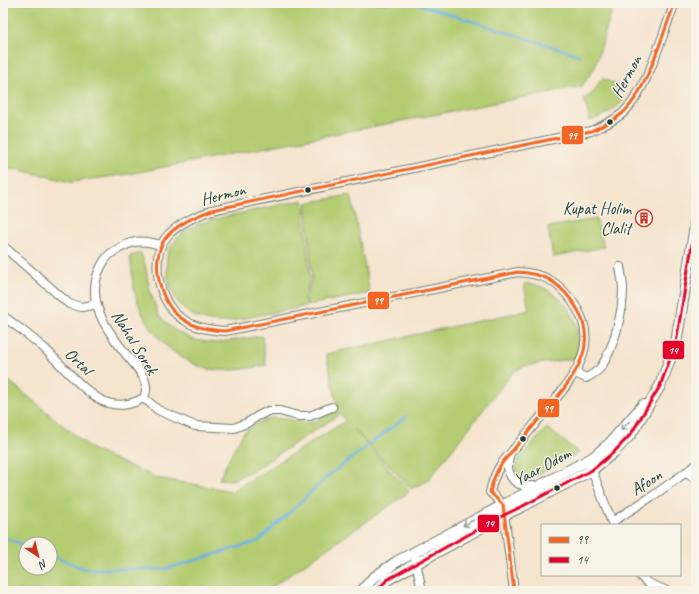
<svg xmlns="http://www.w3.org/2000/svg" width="699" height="594" font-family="Caveat,sans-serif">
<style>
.green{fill:#b3cc71;stroke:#698452;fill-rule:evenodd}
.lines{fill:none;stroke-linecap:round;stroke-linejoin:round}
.stream{stroke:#6ab1e1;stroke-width:2.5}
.minor-casing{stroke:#6a776a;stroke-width:10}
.tertiary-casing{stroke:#6a776a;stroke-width:12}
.minor{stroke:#fff;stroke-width:8}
.tertiary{stroke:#fff;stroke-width:10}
.bus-1-casing{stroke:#f7f3e8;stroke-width:6}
.bus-2-casing{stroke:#f7f3e8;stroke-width:6}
.bus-1{stroke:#f26522;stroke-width:3}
.bus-2{stroke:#e4002b;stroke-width:3}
.oneway{stroke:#8f9e9a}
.bus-dot{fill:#1f3d34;stroke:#f7f3e8;stroke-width:1.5}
.labels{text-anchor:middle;stroke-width:3;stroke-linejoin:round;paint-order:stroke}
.street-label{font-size:17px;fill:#1f3d34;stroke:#f7f3e8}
.poi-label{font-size:17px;fill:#1f3d34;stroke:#f7f3e8;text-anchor:end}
.line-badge{stroke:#f7f3e8;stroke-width:1.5}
.badge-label{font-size:11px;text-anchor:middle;font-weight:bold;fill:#fff}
</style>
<rect width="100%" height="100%" fill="#f7f3e8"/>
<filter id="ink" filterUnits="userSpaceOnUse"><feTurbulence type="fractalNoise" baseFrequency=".025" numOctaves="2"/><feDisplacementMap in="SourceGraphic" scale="8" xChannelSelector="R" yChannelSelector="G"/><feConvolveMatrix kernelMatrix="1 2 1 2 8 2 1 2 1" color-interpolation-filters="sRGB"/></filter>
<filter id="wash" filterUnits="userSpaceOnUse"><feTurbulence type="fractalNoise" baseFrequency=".012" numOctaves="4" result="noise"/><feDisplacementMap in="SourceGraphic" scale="16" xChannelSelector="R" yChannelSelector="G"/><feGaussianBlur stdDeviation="0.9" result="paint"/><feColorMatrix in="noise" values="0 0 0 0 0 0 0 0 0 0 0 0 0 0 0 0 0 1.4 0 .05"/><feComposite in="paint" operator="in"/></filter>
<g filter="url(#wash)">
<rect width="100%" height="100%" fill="#f5e4ce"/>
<!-- green -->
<path class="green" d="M3 3H614L595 67 582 86 128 174 71 182 20 170 3 169Z
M602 78 617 85 613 92 624 100C614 110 604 116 590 121L584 99 593 93Z
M351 195 370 293 308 305 306 299 312 279 306 203Z
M303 200 310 279 304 299 307 306C289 309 272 313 255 316 240 319 225 324 210 321 182 317 167 293 167 266 166 257 168 248 175 241 184 229 201 223 214 219Z
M596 219 604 247 553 257 548 227Z
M141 253 145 265 150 291 159 316 174 330 194 340 215 343 262 336 266 365C247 369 228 372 208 369 204 369 200 366 197 365 166 353 143 325 135 293 132 281 132 268 130 256Z
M524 284C528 284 533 284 537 285 554 291 571 306 576 324 580 335 578 347 576 358L524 366 513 372 427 481 411 489 354 429 409 492 266 591H3V376L93 450 157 478 232 491 346 421 340 414 257 468 232 480 219 479 236 445 243 433 260 422 271 418 287 419 304 423 314 422 338 408 326 354 529 310ZM26 544H50V568H26Z
M547 428 579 453 529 479C518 478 512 469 519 459 526 449 538 438 547 428Z"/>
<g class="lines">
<!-- stream -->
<path class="stream" d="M415 3 579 55
M3 537 26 546
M50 555 85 569H166L259 541 328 476 407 416"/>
</g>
</g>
<g filter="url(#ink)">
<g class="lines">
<!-- minor casing -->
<g class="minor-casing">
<path id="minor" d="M3 246 69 304 82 307 97 304
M3 316C17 326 31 337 44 348 60 363 88 397 108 403 122 407 132 404 144 398
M575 373 586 378C592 375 597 372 601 367 614 348 623 312 623 289 623 282 621 274 620 267
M144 398C145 395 147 390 146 386 145 376 136 366 129 358 110 334 85 304 99 271 102 264 106 256 113 252 132 240 140 239 161 245
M144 398 158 410 195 426 234 428 247 423 258 416 268 411H280L298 416H310L332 407
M509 457C506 468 509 481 522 485 526 487 533 486 538 486
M589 465 592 470 613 525
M686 473 696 479
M612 522 654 495 696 465
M414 552 422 591
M639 575 648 583 667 591
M514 591 503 505 490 492C492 483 495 474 500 466 503 461 509 455 513 450 526 435 538 420 550 406 577 373 602 341 572 301 556 280 544 274 518 272L225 331C209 330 195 328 181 318 158 303 148 254 169 234 181 222 197 216 212 210L591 131C603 126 613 121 623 113 648 90 662 34 675 3"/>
</g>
<!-- tertiary casing -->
<g class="tertiary-casing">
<path id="tertiary" d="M362 591 373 578 396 562 592 458 610 443 643 405
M376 591 387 580 417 563 504 515 521 507 592 470 614 452 631 434 660 386 676 343 696 220"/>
</g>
<!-- minor -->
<use href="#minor" class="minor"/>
<!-- tertiary -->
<use href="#tertiary" class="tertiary"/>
<!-- bus-1 casing -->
<g class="bus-1-casing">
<path id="bus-1" d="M514 591 503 505 490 492C492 483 495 474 500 466 503 461 509 455 513 450 526 435 538 420 550 406 577 373 602 341 572 301 556 280 544 274 518 272L225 331C209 330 195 328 181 318 158 303 148 254 169 234 181 222 197 216 212 210L591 131C603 126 613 121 623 113 648 90 662 34 675 3"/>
</g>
<!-- bus-2 casing -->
<g class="bus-2-casing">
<path id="bus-2" d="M376 591 387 580 417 563 504 515 521 507 592 470 614 452 631 434 660 386 676 343 696 220"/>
</g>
<!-- bus-1 -->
<use href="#bus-1" class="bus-1"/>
<!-- bus-2 -->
<use href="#bus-2" class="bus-2"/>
</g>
<!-- one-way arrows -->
<defs><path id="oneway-shaft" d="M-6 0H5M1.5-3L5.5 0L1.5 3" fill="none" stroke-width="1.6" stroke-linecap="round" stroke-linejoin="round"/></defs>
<g class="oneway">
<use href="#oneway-shaft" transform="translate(625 426) rotate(131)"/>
<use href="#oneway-shaft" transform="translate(468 523) rotate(152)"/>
</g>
</g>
<!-- icons -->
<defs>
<g id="building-ring" transform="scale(0.9)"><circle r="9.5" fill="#f7f3e8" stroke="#c8321e" stroke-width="1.5"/><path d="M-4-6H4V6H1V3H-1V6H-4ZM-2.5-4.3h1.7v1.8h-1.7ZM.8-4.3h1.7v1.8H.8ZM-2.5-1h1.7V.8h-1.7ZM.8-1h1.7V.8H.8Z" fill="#c8321e"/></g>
</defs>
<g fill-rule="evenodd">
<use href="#building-ring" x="644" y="218"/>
</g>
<!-- markers -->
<g class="bus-dot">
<circle cx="610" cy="122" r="3.5"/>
<circle cx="308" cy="190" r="3.5"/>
<circle cx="523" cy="439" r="3.5"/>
<circle cx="557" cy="488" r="3.5"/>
</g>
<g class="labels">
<!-- street labels -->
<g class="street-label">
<text transform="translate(626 76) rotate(-61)" y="6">Hermon</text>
<text transform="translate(223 194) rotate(-14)" y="6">Hermon</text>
<text transform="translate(135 342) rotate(58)" y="6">Nahal Sorek</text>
<text transform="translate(79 361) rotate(43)" y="6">Ortal</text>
<text transform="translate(542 466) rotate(-28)" y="6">Yaar Odem</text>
<text transform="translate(646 482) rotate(-33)" y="6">Afoon</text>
</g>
<!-- poi labels -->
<g class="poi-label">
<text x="631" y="214">Kupat Holim<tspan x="631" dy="20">Clalit</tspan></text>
</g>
</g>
<g class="line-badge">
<rect x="561" y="125" width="23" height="20" rx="4" fill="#f26522"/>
<rect x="367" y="291" width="23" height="19" rx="4" fill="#f26522"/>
<rect x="662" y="340" width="23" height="20" rx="4" fill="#e4002b"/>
<rect x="537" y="398" width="23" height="20" rx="4" fill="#f26522"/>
<rect x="477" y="514" width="23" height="19" rx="4" fill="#e4002b"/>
</g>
<g class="badge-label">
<text x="572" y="139">99</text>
<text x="378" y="304">99</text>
<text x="673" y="354">14</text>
<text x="548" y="412">99</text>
<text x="489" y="527">14</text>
</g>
<!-- margin -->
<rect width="699" height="594" fill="none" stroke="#f7f3e8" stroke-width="16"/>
<!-- legend -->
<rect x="541" y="524" width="140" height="52" fill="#f7f3e8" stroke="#a1aaa0"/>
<rect x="549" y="537" width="20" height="6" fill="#f26522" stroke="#a1aaa0"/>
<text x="577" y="544" font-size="12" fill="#1f3d34">99</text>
<rect x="549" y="557" width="20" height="6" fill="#e4002b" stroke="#a1aaa0"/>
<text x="577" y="564" font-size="12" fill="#1f3d34">14</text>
<!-- north arrow -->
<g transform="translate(38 556) rotate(145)"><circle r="19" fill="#f7f3e8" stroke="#a1aaa0"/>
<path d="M0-3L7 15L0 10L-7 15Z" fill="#c8321e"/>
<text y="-6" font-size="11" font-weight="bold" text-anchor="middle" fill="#1f3d34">N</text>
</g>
</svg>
